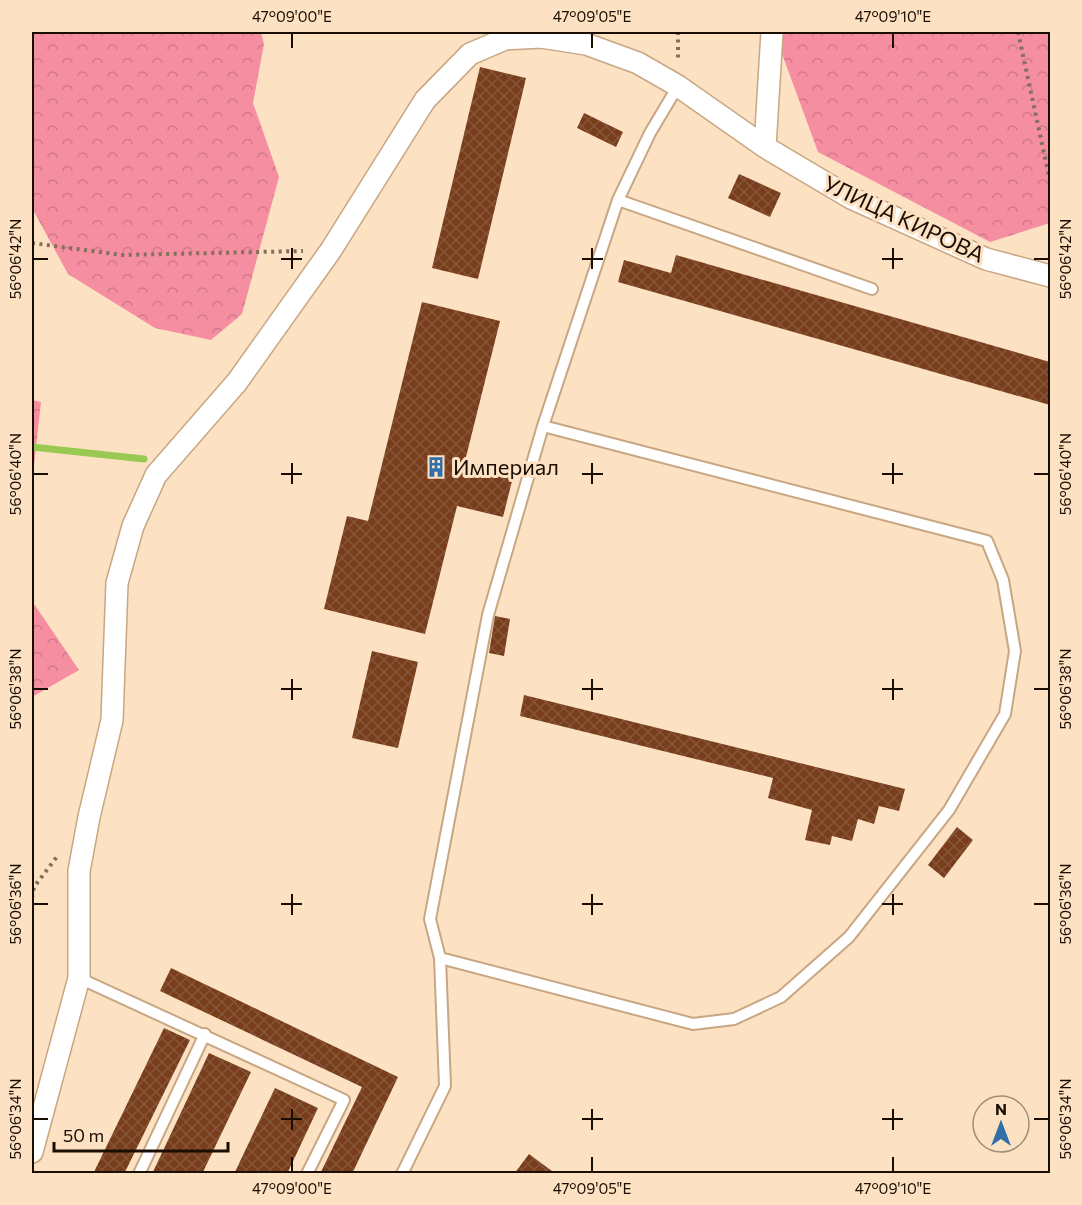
<svg xmlns="http://www.w3.org/2000/svg" width="1082" height="1205" font-family="Commissioner,sans-serif">
<style>
.forest{fill:url(#forest-crowns)}
.lines{fill:none;stroke-linecap:round;stroke-linejoin:round}
.stream{stroke:#99c952;stroke-width:7}
.building{fill:url(#building-cross-hatch)}
.lane-casing{stroke:#c8a682;stroke-width:14}
.street-casing{stroke:#c8a682;stroke-width:24}
.path{stroke:#83705c;stroke-width:4;stroke-dasharray:3 4.5;stroke-linecap:butt}
.lane{stroke:#fff;stroke-width:10}
.street{stroke:#fff;stroke-width:21}
.ticks{fill:none;stroke:#1a0e03;stroke-width:2}
.labels{text-anchor:middle;stroke-width:6;stroke-linejoin:round;paint-order:stroke}
.street-label{font-size:22px;fill:#1a0e03;stroke:#fde1c3}
.poi-label{font-size:22px;fill:#1a0e03;stroke:#fde1c3;text-anchor:start}
.neatline{fill:none;stroke:#1a0e03;stroke-width:2}
.ticks-label{font-size:15px;text-anchor:middle;fill:#1a0e03}
</style>
<defs>
<pattern id="forest-crowns" width="20" height="18" patternUnits="userSpaceOnUse" patternTransform="scale(1.5)"><rect width="20" height="18" fill="#f58ea1"/><path d="M2 6a3 3 0 1 1 6 0M12 15a3 3 0 1 1 6 0" fill="none" stroke="#d17989"/></pattern>
<pattern id="building-cross-hatch" width="8" height="8" patternUnits="userSpaceOnUse" patternTransform="scale(1.5)"><rect width="8" height="8" fill="#783d1b"/><path d="M0 0l8 8M0 8l8-8" fill="none" stroke="#855539"/></pattern>
</defs>
<rect width="100%" height="100%" fill="#fde1c3"/>
<!-- forest -->
<path class="forest" d="M32 32H261L264 44 253 103 279 177 242 314 211 340 155 328 68 274 32 208Z
M774 32H1050V223L990 242 818 152Z
M32 400 41 402 32 484Z
M32 601 79 670 32 697Z"/>
<g class="lines">
<!-- stream -->
<path class="stream" d="M32 447 144 459"/>
</g>
<!-- building -->
<path class="building" d="M480 67 526 78 478 279 432 268Z
M584 113 623 132 616 147 577 128Z
M739 174 781 193 770 217 728 198Z
M676 255 1050 362V405L618 282 624 260 671 273Z
M422 302 500 321 465 461 514 473 503 517 457 506 425 634 324 609 347 516 368 521Z
M495 616 510 619 504 656 489 653Z
M372 651 418 662 398 748 352 738Z
M524 695 905 789 899 811 879 806 874 824 858 819 852 841 832 836 830 845 805 840 812 810 768 798 773 778 520 716Z
M957 827 973 840 944 878 928 865Z
M171 968 398 1077 352 1174H320L362 1087 160 991Z
M164 1028 190 1040 124 1174H93Z
M209 1053 251 1072 202 1174H152Z
M275 1088 318 1108 287 1174H234Z
M529 1154 556 1174H514Z"/>
<g class="lines">
<!-- lane casing -->
<g class="lane-casing">
<path id="lane" d="M618 200 872 289
M440 958 693 1024 734 1019 781 997 849 937 949 810 1005 714 1015 651 1003 580 987 541 543 426
M79 978 344 1100 307 1174
M139 1174 205 1034
M402 1174 445 1086 440 958 430 919 488 615 543 426 618 200 650 133 678 86"/>
</g>
<!-- street casing -->
<g class="street-casing">
<path id="street" d="M765 147 772 32
M32 1152 79 978V871L89 817 112 720 117 583 133 526 156 475 237 382 331 250 425 100 470 54 505 39 541 37 586 44 638 63 678 86 765 147 851 198 986 259 1050 276"/>
</g>
<!-- path -->
<path class="path" d="M678 32V61
M1018 32 1050 181
M32 243 122 255 303 251
M32 898 34 887 59 854"/>
<!-- lane -->
<use href="#lane" class="lane"/>
<!-- street -->
<use href="#street" class="street"/>
</g>
<!-- ticks -->
<path class="ticks" d="M292 33V48M592 33V48M893 33V48M292 248V269M592 248V269M893 248V269M33 259H48M281 259H302M582 259H603M882 259H903M1034 259H1049M292 463V484M592 463V484M893 463V484M33 474H48M281 474H302M582 474H603M882 474H903M1034 474H1049M292 679V700M592 679V700M893 679V700M33 689H48M281 689H302M582 689H603M882 689H903M1034 689H1049M292 894V915M592 894V915M893 894V915M33 904H48M281 904H302M582 904H603M882 904H903M1034 904H1049M292 1109V1130M592 1109V1130M893 1109V1130M33 1119H48M281 1119H302M582 1119H603M882 1119H903M1034 1119H1049M292 1157V1172M592 1157V1172M893 1157V1172"/>
<!-- icons -->
<defs>
<g id="building-bare" transform="scale(1.62)"><path d="M-4-6H4V6H1V3H-1V6H-4ZM-2.5-4.3h1.7v1.8h-1.7ZM.8-4.3h1.7v1.8H.8ZM-2.5-1h1.7V.8h-1.7ZM.8-1h1.7V.8H.8Z" fill="#316fa6" stroke="#fde1c3" stroke-width="2.5" paint-order="stroke"/></g>
</defs>
<g fill-rule="evenodd">
<use href="#building-bare" x="436" y="467"/>
</g>
<g class="labels">
<!-- street labels -->
<g class="street-label">
<text transform="translate(904 219) rotate(25)" y="8">УЛИЦА КИРОВА</text>
</g>
<!-- poi labels -->
<g class="poi-label">
<text x="453" y="475">Империал</text>
</g>
</g>
<!-- border -->
<rect width="1082" height="1205" fill="none" stroke="#fde1c3" stroke-width="66"/>
<!-- north arrow -->
<g transform="translate(1001 1124)"><circle r="28" fill="#fde1c3" stroke="#a28d76" stroke-width="1.5"/>
<path d="M0-4.5L10 22L0 15L-10 22Z" fill="#316fa6"/>
<text y="-9" font-size="16" font-weight="bold" text-anchor="middle" fill="#1a0e03">N</text>
</g>
<!-- scale -->
<path d="M54 1142v9h174v-9" fill="none" stroke="#1a0e03" stroke-width="3"/>
<text x="63" y="1142" font-size="18" fill="#1a0e03" stroke="#fde1c3" stroke-width="4.5" paint-order="stroke">50 m</text>
<rect x="33" y="33" width="1016" height="1139" class="neatline"/>
<g class="ticks-label">
<text x="292" y="22">47°09'00"E</text>
<text x="592" y="22">47°09'05"E</text>
<text x="893" y="22">47°09'10"E</text>
<text transform="translate(16 259) rotate(-90)" y="5">56°06'42"N</text>
<text transform="translate(1066 259) rotate(-90)" y="5">56°06'42"N</text>
<text transform="translate(16 474) rotate(-90)" y="5">56°06'40"N</text>
<text transform="translate(1066 474) rotate(-90)" y="5">56°06'40"N</text>
<text transform="translate(16 689) rotate(-90)" y="5">56°06'38"N</text>
<text transform="translate(1066 689) rotate(-90)" y="5">56°06'38"N</text>
<text transform="translate(16 904) rotate(-90)" y="5">56°06'36"N</text>
<text transform="translate(1066 904) rotate(-90)" y="5">56°06'36"N</text>
<text transform="translate(16 1119) rotate(-90)" y="5">56°06'34"N</text>
<text transform="translate(1066 1119) rotate(-90)" y="5">56°06'34"N</text>
<text x="292" y="1194">47°09'00"E</text>
<text x="592" y="1194">47°09'05"E</text>
<text x="893" y="1194">47°09'10"E</text>
</g>
</svg>
